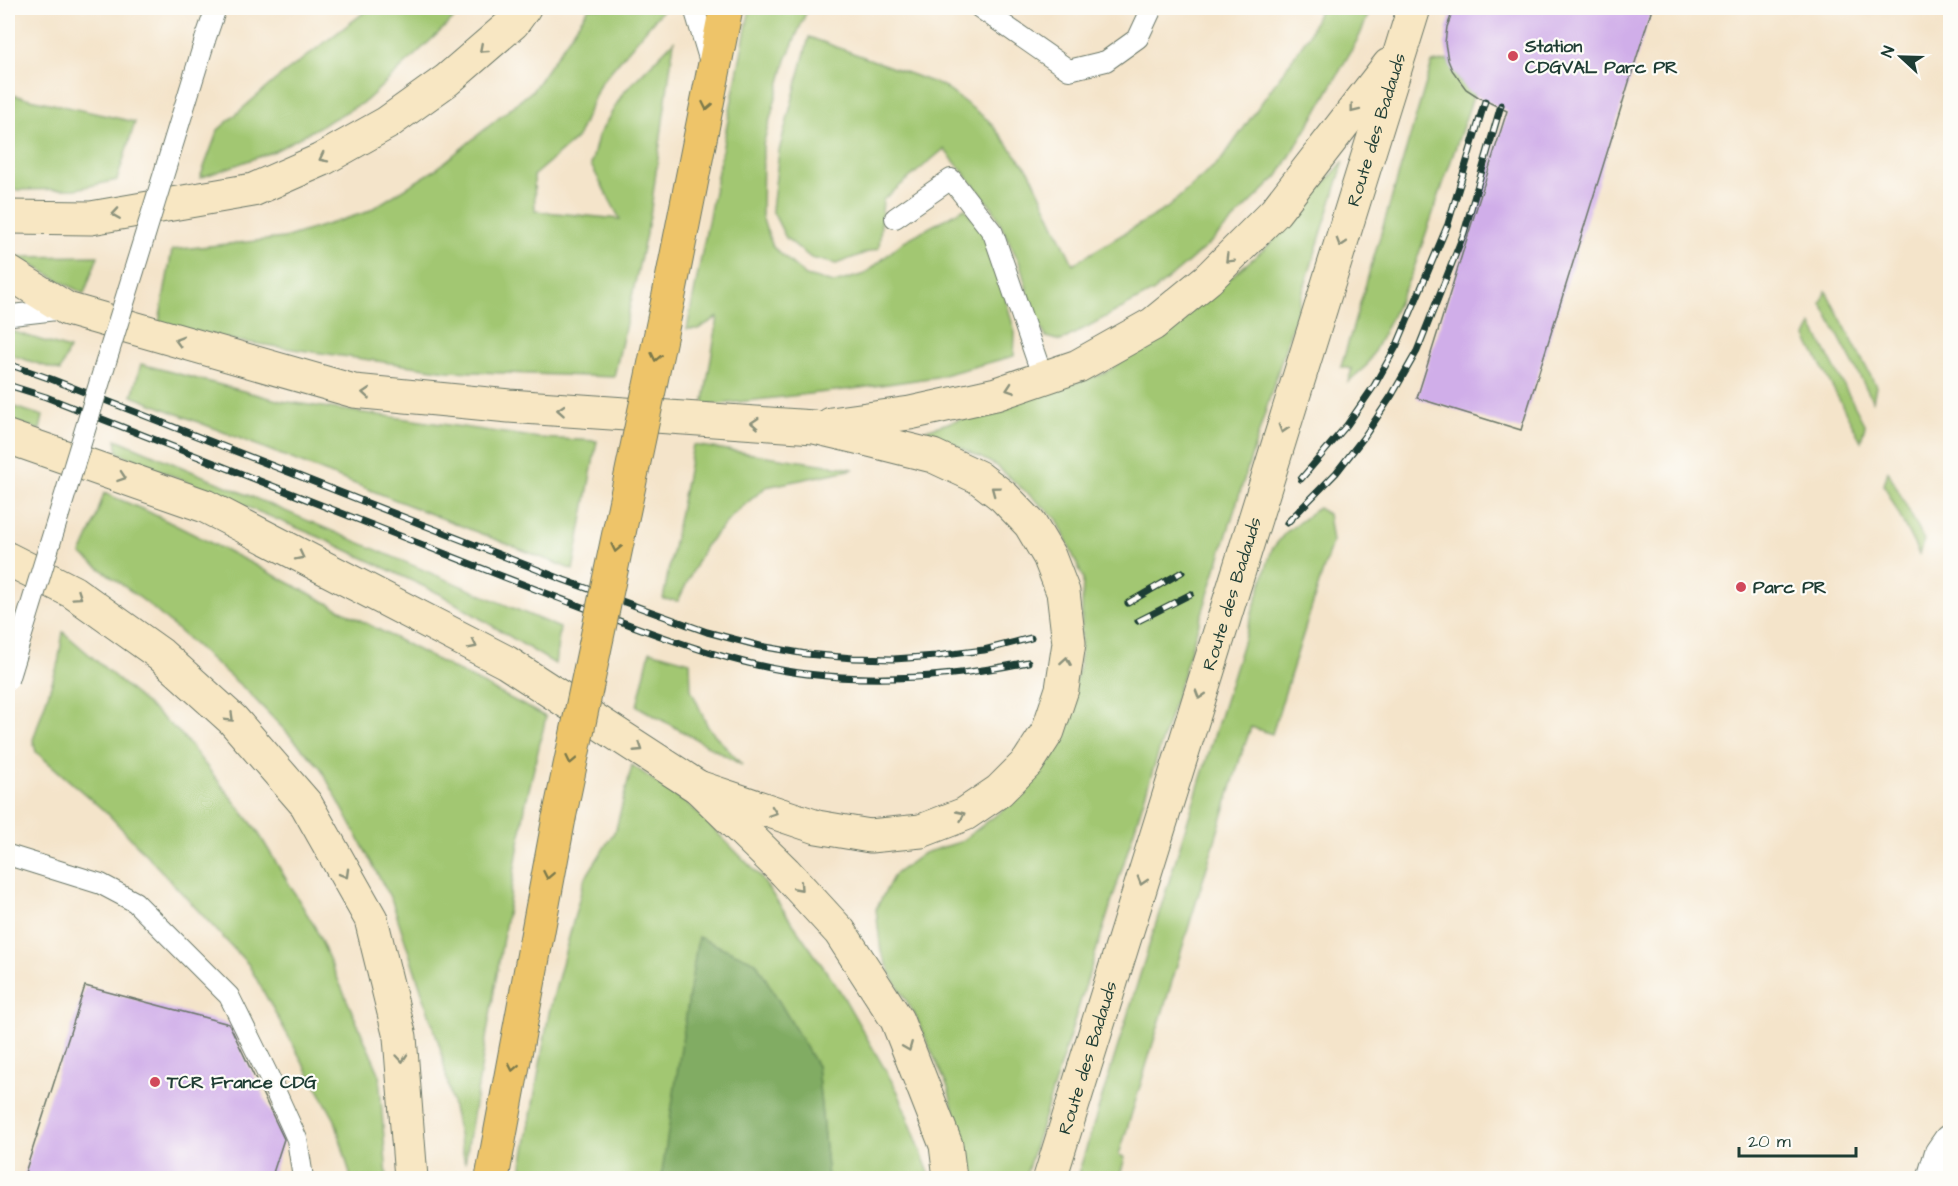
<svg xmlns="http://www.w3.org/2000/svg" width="1958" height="1186" font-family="'Architects Daughter',sans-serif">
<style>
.green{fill:#a2c772;stroke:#608253;stroke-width:1.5}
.forest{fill:#81ac64;stroke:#50744c;stroke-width:1.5}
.building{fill:#d0aee9}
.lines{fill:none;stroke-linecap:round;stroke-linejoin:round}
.lane-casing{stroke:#6a7768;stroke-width:22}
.street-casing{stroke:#6a7768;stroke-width:35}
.secondary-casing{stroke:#6a7768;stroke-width:35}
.primary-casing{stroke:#6a7768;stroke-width:35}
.lane{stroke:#fff;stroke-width:20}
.street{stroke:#fff;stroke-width:33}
.secondary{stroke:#f8e7c3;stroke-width:33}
.primary{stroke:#eec469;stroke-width:33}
.rail-casing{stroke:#1f3d34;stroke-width:7}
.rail{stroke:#fdfcf7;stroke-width:4.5;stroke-dasharray:14;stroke-linecap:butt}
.lane-bridge-casing{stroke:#6a7768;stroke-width:22;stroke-linecap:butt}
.primary-bridge-casing{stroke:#6a7768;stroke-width:35;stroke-linecap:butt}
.lane-bridge{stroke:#fff;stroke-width:20}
.primary-bridge{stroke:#eec469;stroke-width:33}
.oneway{stroke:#8c927c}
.oneway2{stroke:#7c7a4c}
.poi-dot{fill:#d1495b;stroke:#fdfcf7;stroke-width:2}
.labels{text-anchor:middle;stroke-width:4.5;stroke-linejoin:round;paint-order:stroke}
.poi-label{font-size:18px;font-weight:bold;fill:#1f3d34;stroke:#fdfcf7;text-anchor:start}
.street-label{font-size:18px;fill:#1f3d34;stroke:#fdfcf7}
</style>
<rect width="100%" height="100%" fill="#fdfcf7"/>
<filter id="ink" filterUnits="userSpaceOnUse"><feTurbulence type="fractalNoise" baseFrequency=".0167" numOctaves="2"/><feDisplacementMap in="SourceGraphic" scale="12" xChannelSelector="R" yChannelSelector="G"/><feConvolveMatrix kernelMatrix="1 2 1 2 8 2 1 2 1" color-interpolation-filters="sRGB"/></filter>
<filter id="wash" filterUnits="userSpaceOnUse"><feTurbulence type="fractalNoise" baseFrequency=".008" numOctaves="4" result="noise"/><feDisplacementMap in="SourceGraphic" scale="24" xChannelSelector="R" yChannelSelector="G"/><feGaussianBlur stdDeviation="1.35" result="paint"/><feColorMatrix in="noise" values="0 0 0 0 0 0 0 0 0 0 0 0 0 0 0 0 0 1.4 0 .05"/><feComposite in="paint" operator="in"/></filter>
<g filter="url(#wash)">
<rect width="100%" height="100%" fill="#f4e4ca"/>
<!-- green -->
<path class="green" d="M370 8H465L366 101 275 151 200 178 218 130 274 81Z
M589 8H664L600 84 577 138 534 175 535 211 620 219 591 165 598 136 623 93 674 41 650 216 614 377 447 371 237 341 159 323 172 250 284 238 367 212 435 170 533 90Z
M750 8H808L786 60 763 145 762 217 773 247 806 276 834 283 865 274 904 241 965 208 985 235 1005 296 1015 333 1014 356 936 377 853 389 703 406 718 317 698 329H687Z
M1320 8H1371L1360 35 1316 113 1278 176 1207 246 1154 291 1061 341 1046 337 1033 312 1020 264 992 207 944 149 883 200 879 248 836 264 811 258 786 238 772 210 779 151 809 37 943 86 988 120 1030 172 1073 264 1167 208 1222 159 1309 35Z
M1448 60C1454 74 1461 85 1474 94L1413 271 1390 320 1367 365 1348 382 1352 369 1341 367 1432 63Z
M8 94 135 122 117 180 76 189 15 190 8 188Z
M1344 161 1025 1178H970L948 1088 915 1015 894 980 881 952 876 909 894 875 924 853 960 842 1024 794 1054 752 1080 666 1083 578 1057 519 995 465 926 430 1105 373 1193 309 1270 244Z
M98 256 84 294 17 257Z
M1826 291 1876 386 1873 401 1821 303Z
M1812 325 1865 426 1861 441 1806 337Z
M8 330 69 349 60 371 8 354Z
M141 364 281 401 539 438 597 441 573 570 132 396Z
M8 405 43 416 40 430 8 420Z
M116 439 560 628 555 664 440 594 319 537 118 453Z
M693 445 854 469 766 487 735 513 705 546 678 601 663 599Z
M1888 471 1924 540 1919 554 1884 485Z
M104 493 149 512 251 563 546 717 526 802 465 1163 440 1047 392 901 320 767 247 691 148 604 81 554 93 527Z
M1318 508 1328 514 1332 542 1272 734 1251 727 1239 762 1119 1155 1125 1158 1119 1178H1077L1272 549 1285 533Z
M63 632 181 734 256 829 315 927 379 1073 387 1178H351L335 1120 248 964 109 815 36 752 33 740 58 664Z
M650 651 690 662 691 689 708 727 742 765 637 706Z
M632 765 692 807 759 875 840 991 898 1092 931 1178H828L817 1066 667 1178H520L549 1013 584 880 616 829Z"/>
<!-- forest -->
<path class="forest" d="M698 937 756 962 817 1066 828 1178H661Z"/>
<g id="blocks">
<!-- building -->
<path class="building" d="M1454 8H1652L1521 430 1417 398 1507 111 1480 98 1466 89 1452 70 1448 60 1445 43 1447 27Z
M85 986 229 1024 284 1139 271 1179H23Z"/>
</g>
</g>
<g filter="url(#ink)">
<use href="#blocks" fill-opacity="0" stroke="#6a7768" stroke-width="1.5"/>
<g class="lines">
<!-- lane casing -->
<g class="lane-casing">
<path id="lane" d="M694 8 710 62
M980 8 1069 70 1106 61 1138 38 1152 8
M205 40 216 8
M895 218 951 179 993 233 1043 378
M8 313 12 315 65 309
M8 855 101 884 135 902 229 996 268 1075 297 1139 303 1178"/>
</g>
<!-- street casing -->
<g class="street-casing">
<path id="street" d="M1934 1178 1941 1154 1950 1141"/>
</g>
<!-- secondary casing -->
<g class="secondary-casing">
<g id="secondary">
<path d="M8 217 91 218 253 190 321 160 387 123 447 80 513 23 524 8"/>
<path d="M8 272 67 309 354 391 509 406 814 427 873 441 933 456 978 477 1004 497 1030 524 1049 556 1063 592 1069 643 1062 689 1048 731 1028 762 999 791 965 814 921 831 870 836 817 827 698 787"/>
<path d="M831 424 910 413 996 394 1078 366 1153 324 1208 279 1275 212 1389 65"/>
<path d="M8 437 205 506 506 662 698 787 785 872 840 932 897 1020 946 1145 950 1178"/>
<path d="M8 559 73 592 160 654 233 720 306 804 371 919 400 1037 411 1178"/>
<path id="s1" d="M1050 1178 1414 8"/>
</g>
</g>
<!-- primary casing -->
<g class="primary-casing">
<path id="primary" d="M668 300 726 8
M492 1178 559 818"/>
</g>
<!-- lane -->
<use href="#lane" class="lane"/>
<!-- street -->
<use href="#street" class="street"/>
<!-- secondary -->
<use href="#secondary" class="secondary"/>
<!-- primary -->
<use href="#primary" class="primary"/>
<!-- rail casing -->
<g class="rail-casing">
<path id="rail" d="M8 364 51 379 564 580 707 632 760 646 806 654 853 658 894 659 936 656 984 650 1031 638
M8 385 46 397C173 447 301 497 428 547 491 572 554 597 617 620 678 643 741 666 807 674 882 683 955 677 1028 662
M1301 479 1347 425 1374 386 1397 345 1448 224 1485 101
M1287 523 1336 473 1364 437 1392 395 1417 351 1464 233 1501 105
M1128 603 1182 572
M1138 621 1191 594"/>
</g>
<!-- rail -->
<use href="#rail" class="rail"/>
<!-- lane-bridge casing -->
<g class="lane-bridge-casing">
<path id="lane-bridge" d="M8 680 205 40"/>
</g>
<!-- primary-bridge casing -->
<g class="primary-bridge-casing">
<path id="primary-bridge" d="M559 818 668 300"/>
</g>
<!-- lane-bridge -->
<use href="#lane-bridge" class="lane-bridge"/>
<!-- primary-bridge -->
<use href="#primary-bridge" class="primary-bridge"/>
</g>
<!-- one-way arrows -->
<defs><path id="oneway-chevron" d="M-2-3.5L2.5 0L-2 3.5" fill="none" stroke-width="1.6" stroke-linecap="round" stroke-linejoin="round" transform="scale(1.5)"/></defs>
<g class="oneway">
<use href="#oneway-chevron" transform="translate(483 49) rotate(139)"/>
<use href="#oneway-chevron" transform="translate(1354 109) rotate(128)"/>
<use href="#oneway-chevron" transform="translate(323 158) rotate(153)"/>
<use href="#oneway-chevron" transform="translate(116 214) rotate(171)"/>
<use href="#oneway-chevron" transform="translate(1341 243) rotate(107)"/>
<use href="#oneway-chevron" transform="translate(1229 259) rotate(135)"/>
<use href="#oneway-chevron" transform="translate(179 341) rotate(-164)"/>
<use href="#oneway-chevron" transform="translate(1010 389) rotate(161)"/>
<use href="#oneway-chevron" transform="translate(366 393) rotate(-175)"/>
<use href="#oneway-chevron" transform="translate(561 410) rotate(-176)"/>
<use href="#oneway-chevron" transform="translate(755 423) rotate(-176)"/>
<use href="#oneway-chevron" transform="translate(1283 429) rotate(107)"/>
<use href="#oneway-chevron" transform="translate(122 477) rotate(19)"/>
<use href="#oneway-chevron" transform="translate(995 490) rotate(-143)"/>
<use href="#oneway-chevron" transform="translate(300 556) rotate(27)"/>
<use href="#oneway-chevron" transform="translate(78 596) rotate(34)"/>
<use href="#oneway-chevron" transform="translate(473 645) rotate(27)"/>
<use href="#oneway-chevron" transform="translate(1066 661) rotate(-81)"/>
<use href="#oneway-chevron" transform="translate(1200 695) rotate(107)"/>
<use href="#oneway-chevron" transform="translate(230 718) rotate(44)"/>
<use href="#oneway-chevron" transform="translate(639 748) rotate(33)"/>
<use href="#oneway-chevron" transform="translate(773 812) rotate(19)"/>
<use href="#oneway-chevron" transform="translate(961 815) rotate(-25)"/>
<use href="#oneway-chevron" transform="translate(345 874) rotate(60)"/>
<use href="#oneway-chevron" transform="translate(1142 881) rotate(107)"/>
<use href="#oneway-chevron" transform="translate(799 887) rotate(48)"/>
<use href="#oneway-chevron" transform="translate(908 1047) rotate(68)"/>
<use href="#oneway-chevron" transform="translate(402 1058) rotate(85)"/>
</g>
<g class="oneway2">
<use href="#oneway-chevron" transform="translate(707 106) rotate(101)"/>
<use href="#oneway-chevron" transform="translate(656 357) rotate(102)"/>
<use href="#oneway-chevron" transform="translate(616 548) rotate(102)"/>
<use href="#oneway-chevron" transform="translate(571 760) rotate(102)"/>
<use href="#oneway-chevron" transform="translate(548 875) rotate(101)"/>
<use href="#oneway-chevron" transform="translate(513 1067) rotate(101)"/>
</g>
</g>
<!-- markers -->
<g class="poi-dot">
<circle cx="1513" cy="56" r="6"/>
<circle cx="1741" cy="587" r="6"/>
<circle cx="155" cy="1082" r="6"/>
</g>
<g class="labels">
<!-- poi labels -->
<g class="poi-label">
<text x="1525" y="52">Station<tspan x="1525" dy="21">CDGVAL Parc PR</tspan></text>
<text x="1753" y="593">Parc PR</text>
<text x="167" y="1088">TCR France CDG</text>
</g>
<!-- street labels -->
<g class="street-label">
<text dy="6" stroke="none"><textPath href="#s1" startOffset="1098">Route des Badauds</textPath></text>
<text dy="6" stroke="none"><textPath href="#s1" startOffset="612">Route des Badauds</textPath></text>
<text dy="6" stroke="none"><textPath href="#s1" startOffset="126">Route des Badauds</textPath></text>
</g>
</g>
<!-- margin -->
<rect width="1958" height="1186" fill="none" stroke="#fdfcf7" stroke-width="30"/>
<!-- north arrow -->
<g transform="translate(1901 57) rotate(292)" stroke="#fdfcf7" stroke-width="4.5" paint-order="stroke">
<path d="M0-4.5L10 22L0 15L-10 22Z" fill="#1f3d34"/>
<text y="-9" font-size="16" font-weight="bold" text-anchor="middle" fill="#1f3d34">N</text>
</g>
<!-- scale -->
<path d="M1739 1147v9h117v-9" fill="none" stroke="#1f3d34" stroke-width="3"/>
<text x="1748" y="1147" font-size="18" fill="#1f3d34" stroke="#fdfcf7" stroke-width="4.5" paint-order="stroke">20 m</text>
</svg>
